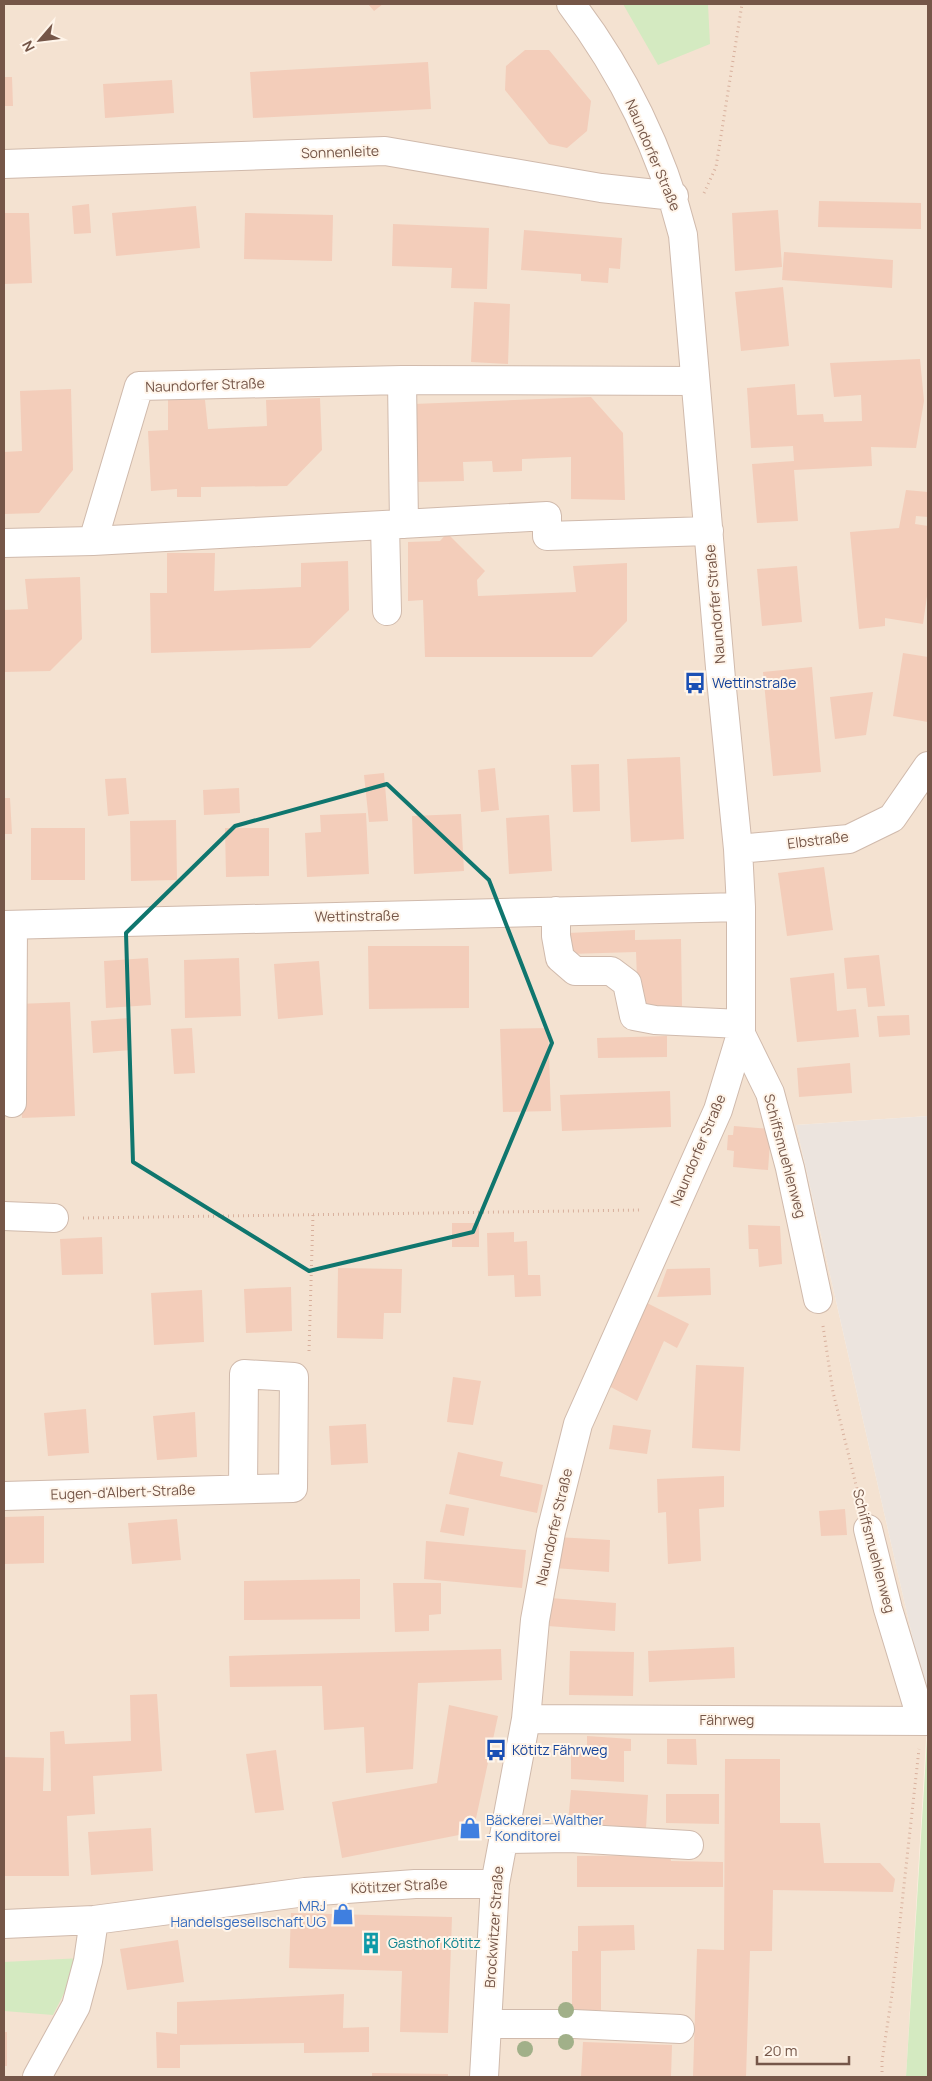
<svg xmlns="http://www.w3.org/2000/svg" width="932" height="2081" font-family="Manrope,sans-serif">
<style>
.residential{fill:#f4e2d1}
.industrial{fill:#ece4de}
.green{fill:#d4eac1}
.building{fill:#f3cdba}
.lines{fill:none;stroke-linecap:round;stroke-linejoin:round}
.minor-casing{stroke:#d0baac;stroke-width:30}
.path{stroke:#d8b09d;stroke-width:3;stroke-dasharray:1 4;stroke-linecap:butt}
.minor{stroke:#fff;stroke-width:28}
.tree{fill:#a1b089}
.marked{fill:none;stroke:#0f766e;stroke-width:4;stroke-linejoin:round}
.labels{text-anchor:middle;stroke-width:4;stroke-linejoin:round;paint-order:stroke}
.street-label{font-size:14px;fill:#755648;stroke:#fff5ea}
.transit-label{font-size:14px;fill:#164399;stroke:#fff5ea;text-anchor:start}
.shop-label{font-size:14px;fill:#366cbe;stroke:#fff5ea;text-anchor:start}
.culture-label{font-size:14px;fill:#0d838f;stroke:#fff5ea;text-anchor:start}
</style>
<rect width="100%" height="100%" fill="#fdf1e3"/>
<!-- residential -->
<path class="residential" d="M4 4H928V1116L796 1125 928 1706 906 2077H4Z"/>
<!-- industrial -->
<path class="industrial" d="M928 1116V1706L796 1125Z"/>
<!-- green -->
<path class="green" d="M623 4H708L710 44 658 65Z
M928 1724V2077H906Z
M82 1958 53 2015 4 2011V1962Z"/>
<!-- building -->
<path class="building" d="M368 4H383L374 11Z
M525 50H549L591 101 587 131 567 148 549 144 505 90 506 66Z
M428 62 431 109 253 118 250 72Z
M4 77H12L13 106H4Z
M172 80 174 113 105 118 103 84Z
M819 201 921 203V229L818 227Z
M89 204 91 233 74 234 72 206Z
M196 206 200 248 116 256 112 213Z
M778 210 782 267 735 271 732 213Z
M4 213H29L32 283 4 284Z
M245 213 333 215 332 261 244 259Z
M393 224 489 228 487 289 451 288 452 268 392 266Z
M524 230 622 238 620 269 609 268 608 283 581 281V274L521 270Z
M784 252 893 260 892 288 782 280Z
M783 287 789 346 741 351 735 292Z
M474 302 510 304 508 364 471 362Z
M920 359 924 401 916 448 871 447 872 466 794 470 798 521 757 523 752 464 794 461 793 446 751 448 747 388 795 384 797 415 823 414 824 422 862 421 861 395 834 397 830 363Z
M71 389 73 470 39 513 4 514V452L22 451 20 391Z
M591 397 623 433 625 500 571 499V457L522 459V471L493 472 492 461 463 462 464 481 414 482 413 404Z
M320 398 322 450 287 486 201 487V497H177V489L151 491 148 431 168 430V400H205L208 429 267 426 266 400Z
M906 490 928 492V517L916 516 915 524 928 526V589L923 624 885 618V626L859 629 850 532 899 528Z
M447 533 485 571 477 580 478 596 576 592 573 566 627 563V621L592 657H425L423 600 408 601V542L440 541Z
M167 553H215L214 591 301 587V563L348 561 349 610 310 648 151 653 150 593H167Z
M797 566 802 622 762 626 757 569Z
M80 577 82 639 50 671 4 672V610L28 609 25 579Z
M903 653 928 657V722L893 716Z
M812 667 821 772 773 776 763 672Z
M873 692 866 735 835 739 830 697Z
M680 757 684 839 631 842 627 759Z
M599 764 600 811 573 812 571 765Z
M495 768 499 810 481 812 478 770Z
M384 773 388 821 369 822 364 775Z
M126 778 129 814 108 816 105 779Z
M239 788 240 813 204 815 203 790Z
M4 798H10L12 834H4Z
M366 813 369 874 307 877 305 833 321 832 320 815Z
M461 814 464 871 414 874 412 816Z
M549 815 552 871 509 874 506 818Z
M176 820 177 880 131 881 130 821Z
M31 828H85V880H31Z
M225 828H269V876L226 877Z
M824 867 833 930 787 936 778 873Z
M635 930V940L681 939 682 1006H638L636 952 569 954 568 933Z
M368 946H469V1008L369 1009Z
M879 955 885 1006 868 1007 866 988 847 989 844 958Z
M148 958 151 1005 106 1008 104 961Z
M239 958 241 1016 185 1018 184 960Z
M319 961 323 1015 278 1019 274 964Z
M834 973 837 1011 856 1009 859 1037 797 1042 790 978Z
M70 1002 75 1116 22 1118 17 1004Z
M909 1015 910 1035 879 1037 877 1016Z
M129 1018 131 1050 93 1053 91 1021Z
M192 1028 195 1073 174 1074 171 1029Z
M548 1028 551 1111 503 1112 500 1029Z
M667 1036V1057L598 1058 597 1038Z
M850 1063 852 1093 799 1097 797 1068Z
M670 1091 671 1127 562 1131 560 1095Z
M734 1126 771 1129 768 1170 733 1167 734 1151 727 1150 728 1135H733Z
M452 1223H479V1247H452Z
M748 1225 780 1226 782 1264 759 1267 758 1249H749Z
M514 1232V1242L527 1241 528 1275H540L541 1296 515 1297 514 1275 488 1276 487 1233Z
M102 1237 103 1274 62 1275 60 1239Z
M338 1268 402 1269 401 1313H384L383 1339 337 1338Z
M710 1268 711 1295 657 1297 667 1269Z
M291 1287 292 1331 246 1333 244 1289Z
M202 1290 204 1342 154 1345 151 1293Z
M647 1303 689 1324 677 1348 664 1341 637 1401 607 1385Z
M696 1365 744 1367 740 1451 692 1448Z
M453 1377 481 1381 473 1425 447 1422Z
M86 1409 89 1453 48 1456 44 1413Z
M195 1412 197 1457 157 1460 153 1416Z
M366 1424 368 1463 331 1465 329 1426Z
M613 1425 651 1430 647 1454 609 1449Z
M458 1452 503 1462 500 1476 543 1485 537 1513 449 1494Z
M724 1476V1507L699 1509 701 1561 668 1564 666 1512 658 1513 657 1479Z
M446 1504 469 1508 464 1536 440 1532Z
M845 1509 847 1535 821 1536 819 1511Z
M44 1516V1563L4 1564V1517Z
M177 1519 181 1560 132 1564 128 1523Z
M556 1537 610 1540 609 1572 554 1568Z
M426 1541 526 1550 522 1588 424 1579Z
M360 1579V1619L244 1620V1581Z
M393 1583H441V1614L429 1615V1631L395 1632Z
M550 1598 616 1603 615 1631 548 1626Z
M734 1647 735 1678 649 1682 648 1651Z
M501 1649 502 1680 418 1683 413 1769 366 1773 364 1727 324 1730 322 1686 230 1687 229 1656Z
M570 1651 634 1652 633 1696 569 1695Z
M157 1694 162 1771 93 1776 95 1814 67 1816 69 1876H4V1757L44 1758 43 1791H51L50 1732 64 1731 65 1744 131 1741 130 1695Z
M449 1705 498 1716 475 1823 464 1834 342 1858 332 1802 437 1783Z
M587 1736 631 1739V1751H624V1782L571 1779V1749H587Z
M667 1739H696L697 1765 667 1764Z
M276 1750 284 1810 255 1813 246 1754Z
M725 1759H780V1823H820L824 1863H880L895 1879 893 1892 773 1890 772 1951H750L746 2077H693L697 1949 724 1950Z
M571 1790 648 1795 646 1828 568 1823Z
M666 1794H719V1824L666 1823Z
M151 1828 153 1871 91 1875 88 1832Z
M670 1855 671 1861 723 1862V1887H577V1856Z
M291 1913 452 1917 448 2033 400 2032 402 1971 289 1968Z
M634 1925 635 1950 601 1951V2010H572V1951H578V1926Z
M178 1940 184 1982 127 1990 120 1949Z
M344 1994 343 2028 369 2027V2052L304 2053V2043L180 2045V2068H157L156 2032 177 2034V2002Z
M4 2032H7V2066H4Z
M583 2042 672 2045 671 2077H581Z
M372 2073 448 2074V2077H372Z"/>
<g class="lines">
<!-- minor casing -->
<g class="minor-casing">
<path id="minor" d="M4 164 385 151 601 188 674 196
M402 380 404 524
M385 525 387 611
M93 541 139 386 402 380 695 381
M4 543 93 541 547 516V536L709 531
M738 849 849 839 892 818 928 766
M556 911V936L560 958 575 971H611L627 983 634 1016 655 1020 741 1024
M4 925 741 907
M741 1034 770 1093 790 1168 818 1299
M12 1103 13 925
M4 1216 54 1218
M4 1496 293 1488 294 1377 244 1374 243 1488
M868 1529 888 1609 922 1721
M526 1719 928 1721
M503 1839 570 1838 689 1845
M4 1924 94 1920 305 1892 415 1884H495
M487 2024H574L680 2029
M37 2077 76 2006 88 1961 94 1920
M484 2077 495 1884 526 1719 535 1620 551 1532 578 1424 718 1110 741 1034V907L738 849 721 679 683 235C662 152 623 72 571 4"/>
</g>
<!-- path -->
<path class="path" d="M704 193 716 167 742 4
M83 1218 642 1210
M823 1326 833 1392 860 1501
M309 1351 313 1214
M882 2077V2061L892 1994 919 1749"/>
<!-- minor -->
<use href="#minor" class="minor"/>
</g>
<!-- trees -->
<g class="tree">
<circle cx="566" cy="2010" r="8"/>
<circle cx="566" cy="2042" r="8"/>
<circle cx="525" cy="2049" r="8"/>
</g>
<!-- marked area -->
<path class="marked" d="M387 784 489 880 552 1043 473 1232 309 1271 133 1162 126 933 235 826Z"/>
<!-- icons -->
<defs>
<g id="bus-bare" transform="scale(1.725)"><path d="M-5-6H5V4H4V6H2V4H-2V6H-4V4H-5ZM-3.5-4V0h7V-4ZM-3.5 1.2v1.5H-2V1.2ZM2 1.2v1.5H3.5V1.2Z" fill="#1a4fb4" stroke="#fff5ea" stroke-width="2.5" paint-order="stroke"/></g>
<g id="shop-bare" transform="scale(1.725)"><path d="M-5-2.5h2.3a2.7 3.5 0 0 1 5.4 0H5L5.5 6h-11ZM-1.5-2.5h3a1.5 2.3 0 0 0-3 0Z" fill="#3f7fe0" stroke="#fff5ea" stroke-width="2.5" paint-order="stroke"/></g>
<g id="building-bare" transform="scale(1.725)"><path d="M-4-6H4V6H1V3H-1V6H-4ZM-2.5-4.3h1.7v1.8h-1.7ZM.8-4.3h1.7v1.8H.8ZM-2.5-1h1.7V.8h-1.7ZM.8-1h1.7V.8H.8Z" fill="#0f9aa8" stroke="#fff5ea" stroke-width="2.5" paint-order="stroke"/></g>
</defs>
<g fill-rule="evenodd">
<use href="#bus-bare" x="695" y="683"/>
<use href="#bus-bare" x="496" y="1750"/>
<use href="#shop-bare" x="470" y="1828"/>
<use href="#shop-bare" x="343" y="1914"/>
<use href="#building-bare" x="371" y="1943"/>
</g>
<g class="labels">
<!-- street labels -->
<g class="street-label">
<text transform="translate(340 152) rotate(-2)" y="5">Sonnenleite</text>
<text transform="translate(653 155) rotate(67)" y="5">Naundorfer Straße</text>
<text transform="translate(205 385) rotate(-2)" y="5">Naundorfer Straße</text>
<text transform="translate(715 604) rotate(-95)" y="5">Naundorfer Straße</text>
<text transform="translate(818 840) rotate(-7)" y="5">Elbstraße</text>
<text transform="translate(357 916) rotate(-1)" y="5">Wettinstraße</text>
<text transform="translate(698 1150) rotate(-67)" y="5">Naundorfer Straße</text>
<text transform="translate(785 1156) rotate(75)" y="5">Schiffsmuehlenweg</text>
<text transform="translate(123 1492) rotate(-2)" y="5">Eugen-d'Albert-Straße</text>
<text transform="translate(554 1527) rotate(-77)" y="5">Naundorfer Straße</text>
<text transform="translate(874 1551) rotate(75)" y="5">Schiffsmuehlenweg</text>
<text x="727" y="1725">Fährweg</text>
<text transform="translate(399 1886) rotate(-3)" y="5">Kötitzer Straße</text>
<text transform="translate(494 1927) rotate(-86)" y="5">Brockwitzer Straße</text>
</g>
<!-- transit labels -->
<g class="transit-label">
<text x="712" y="688">Wettinstraße</text>
<text x="512" y="1755">Kötitz Fährweg</text>
</g>
<!-- shop labels -->
<g class="shop-label">
<text x="486" y="1825">Bäckerei - Walther<tspan x="486" dy="16">- Konditorei</tspan></text>
<text x="326" y="1911" text-anchor="end">MRJ<tspan x="326" dy="16">Handelsgesellschaft UG</tspan></text>
</g>
<!-- culture labels -->
<g class="culture-label">
<text x="388" y="1948">Gasthof Kötitz</text>
</g>
</g>
<!-- border -->
<rect width="932" height="2081" fill="none" stroke="#755648" stroke-width="10"/>
<!-- north arrow -->
<g transform="translate(40 40) rotate(242)" stroke="#fff5ea" stroke-width="4" paint-order="stroke">
<path d="M0-4L9 19L0 12L-9 19Z" fill="#755648"/>
<text y="-8" font-size="14" font-weight="bold" text-anchor="middle" fill="#755648">N</text>
</g>
<!-- scale -->
<path d="M757 2056v8h92v-8" fill="none" stroke="#755648" stroke-width="2.5"/>
<text x="764" y="2056" font-size="15" fill="#755648" stroke="#fff5ea" stroke-width="4" paint-order="stroke">20 m</text>
</svg>
